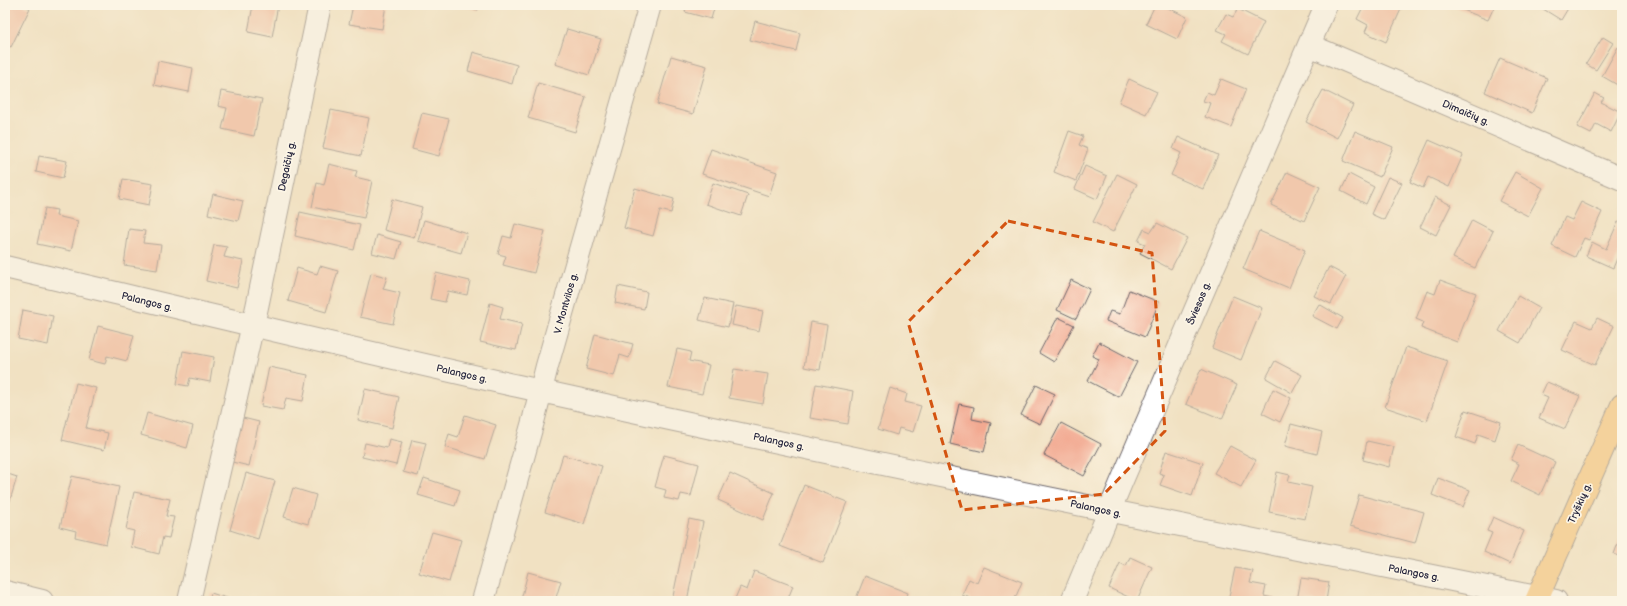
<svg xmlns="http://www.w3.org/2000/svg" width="1627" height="606" font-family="'Balsamiq Sans',sans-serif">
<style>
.building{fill:#f2a991}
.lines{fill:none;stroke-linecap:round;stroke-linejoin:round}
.minor-casing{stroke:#6a656a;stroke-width:24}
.major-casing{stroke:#6a656a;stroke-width:24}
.minor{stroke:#fff;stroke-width:22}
.major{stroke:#f9be6d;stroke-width:22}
.marked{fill:none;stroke:#d45411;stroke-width:3;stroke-dasharray:8 5;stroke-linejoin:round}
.labels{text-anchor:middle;stroke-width:3.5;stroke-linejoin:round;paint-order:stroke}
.street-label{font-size:10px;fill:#22223b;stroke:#fcf5e5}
</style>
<rect width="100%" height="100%" fill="#fcf5e5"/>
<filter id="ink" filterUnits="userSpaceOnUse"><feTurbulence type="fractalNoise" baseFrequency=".025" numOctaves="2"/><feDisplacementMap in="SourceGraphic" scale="8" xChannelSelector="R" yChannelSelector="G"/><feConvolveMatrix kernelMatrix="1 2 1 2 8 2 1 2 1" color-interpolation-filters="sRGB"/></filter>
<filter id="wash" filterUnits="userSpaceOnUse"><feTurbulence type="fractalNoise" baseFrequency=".012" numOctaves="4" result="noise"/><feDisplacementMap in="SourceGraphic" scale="16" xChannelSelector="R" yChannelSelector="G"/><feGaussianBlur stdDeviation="0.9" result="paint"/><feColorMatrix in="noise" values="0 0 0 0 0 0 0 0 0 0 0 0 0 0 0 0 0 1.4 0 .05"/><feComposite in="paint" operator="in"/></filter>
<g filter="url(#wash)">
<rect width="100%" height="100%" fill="#f1e1c2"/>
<g id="blocks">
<!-- building -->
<path class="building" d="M5 5H23L30 8 11 47 5 44Z
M253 5H278L272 37 248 32Z
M353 5H386L382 29 349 24Z
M459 5H480L478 10Z
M687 5H715L711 19 685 12Z
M1155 5H1162L1187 17 1177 39 1146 24Z
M1364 5H1403L1386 42 1365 32 1368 25 1357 19Z
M1451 5H1495L1488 20Z
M1542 5H1570L1561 20 1540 7Z
M1238 9 1264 22 1248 54 1222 41 1226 34 1217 30 1226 14 1233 17Z
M755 21 800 33 796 51 750 40Z
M567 29 601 39 589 75 555 64Z
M1603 37 1613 43 1596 70 1586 64Z
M1618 47 1622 49V84L1621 87 1602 76Z
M473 52 517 65 512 84 468 71Z
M671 56 707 66 693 114 657 104Z
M1500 58 1547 78 1532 113 1485 92Z
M158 61 193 68 189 92 154 85Z
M1129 79 1157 92 1146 114 1119 102Z
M1221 79 1246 89 1231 127 1205 117 1210 103 1203 101 1207 92 1214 95Z
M538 83 586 97 575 132 528 118Z
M1323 90 1353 105 1337 138 1306 122Z
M221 91 262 99 254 136 222 129 227 108 218 106Z
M1595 93 1604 98 1601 102 1621 112 1611 132 1596 124 1591 134 1577 127Z
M331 110 369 118 361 156 323 148Z
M422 113 449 119 439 156 412 149Z
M1069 131 1083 136 1079 145 1088 149 1076 181 1054 172Z
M1355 131 1393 147 1380 177 1343 161Z
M1178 137 1218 155 1203 189 1171 175 1181 153 1173 149Z
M1429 140 1463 155 1449 187 1428 177 1423 188 1410 182Z
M711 149 777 172 769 196 702 174Z
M39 156 67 161 63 178 36 172Z
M329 164 357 171 355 177 372 181 364 218 312 207 317 183 324 185Z
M1085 166 1107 176 1097 199 1075 189Z
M1287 172 1320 187 1304 221 1271 205Z
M1515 172 1543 188 1528 216 1499 201Z
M1117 174 1137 184 1113 232 1093 222Z
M1349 174 1374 187 1366 204 1341 191Z
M1388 177 1402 183 1384 220 1371 214Z
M123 179 153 184 149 205 119 199Z
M713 183 748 195 741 216 706 204Z
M635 188 674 199 671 213 660 210 653 236 624 228Z
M213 194 243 201 238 221 208 214Z
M1435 197 1451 205 1436 235 1420 227Z
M392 199 422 207 414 238 384 230Z
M1581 202 1602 212 1589 240 1584 238 1575 257 1552 246 1565 217 1572 220Z
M45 208 57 210 56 216 78 221 71 251 37 244Z
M300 212 360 225 354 250 295 236Z
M424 220 467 233 461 253 418 241Z
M1472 220 1493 231 1475 268 1453 258Z
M1618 222 1622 223V255L1619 254 1613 268 1586 256 1592 242 1606 249Z
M1157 223 1187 238 1171 269 1140 253 1145 244 1138 241 1144 229 1151 232Z
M515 224 545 231 534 273 503 265 506 256 498 254 503 236 511 238Z
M129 229 145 231 143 243 161 245 157 270 124 265Z
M1259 231 1305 250 1289 288 1243 269Z
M377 235 401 242 396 259 372 253Z
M214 245 227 247 224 257 243 261 237 288 206 281Z
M320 266 338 271 326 312 288 301 297 268 317 274Z
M1329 267 1346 276 1331 304 1314 296Z
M371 273 387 277 383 289 400 293 393 324 360 317Z
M436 273 470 281 467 295 448 291 445 302 430 299Z
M1071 280 1090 289 1076 319 1057 310Z
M1440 280 1476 293 1457 342 1421 328 1423 322 1416 319 1427 291 1435 294Z
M618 286 647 292 644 309 615 303Z
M1129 290 1159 302 1145 337 1106 321 1110 311 1120 314Z
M1233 296 1262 308 1241 360 1212 348Z
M1518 296 1539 308 1520 343 1499 331Z
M705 298 733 304 728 327 699 320Z
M490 303 503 307 500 319 522 324 516 350 480 342Z
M1319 304 1343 318 1337 329 1312 316Z
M736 306 763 311 759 331 732 325Z
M23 310 53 316 48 345 18 339Z
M1058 317 1074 325 1054 362 1039 353Z
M1597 318 1614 326 1595 365 1562 350 1576 321 1592 328Z
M811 322 827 325 820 370 804 367Z
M98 326 134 335 127 361 107 356 105 364 89 360Z
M595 334 633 344 629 358 620 355 614 376 586 369Z
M1099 342 1137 362 1119 397 1088 381 1099 359 1092 356Z
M1406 347 1448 361 1427 421 1385 407Z
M677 349 691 352 689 361 709 365 702 394 668 387Z
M183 351 214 357 210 382 190 378 188 386 177 384Z
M1275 361 1302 375 1292 393 1266 378Z
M269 367 308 375 303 401 286 398 283 410 261 406Z
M734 369 768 374 763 404 729 398Z
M1201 369 1237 385 1222 419 1186 404Z
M1547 382 1580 396 1565 429 1539 418 1548 398 1541 395Z
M76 383 96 388 86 428 108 433 104 450 62 440Z
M816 384 853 391 848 424 810 418Z
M1036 385 1055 394 1040 424 1021 415Z
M890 388 907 394 905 402 921 406 913 432 899 428 897 435 878 429Z
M365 389 399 397 392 428 358 420Z
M1273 389 1291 398 1280 422 1262 413Z
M959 404 974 407 972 419 991 423 984 452 950 444Z
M1465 410 1501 422 1495 440 1478 434 1475 444 1456 437Z
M147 413 193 426 187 448 141 435Z
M465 415 496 425 485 459 445 447 449 434 458 437Z
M239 417 259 422 249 466 228 461Z
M1061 423 1101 444 1084 476 1044 455Z
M1291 424 1322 432 1317 454 1285 446Z
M389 439 402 442 396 465 362 457 365 443 387 448Z
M412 440 426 443 418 476 403 472Z
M1367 441 1394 447 1389 467 1363 460Z
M1518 445 1555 462 1540 495 1511 481 1519 464 1511 460Z
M1230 446 1256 460 1241 487 1214 473Z
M1166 451 1203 463 1192 496 1160 485 1164 475 1159 473Z
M563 455 602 466 584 524 545 512Z
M664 455 699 464 691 496 681 494 679 501 664 498 666 490 655 487Z
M1277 472 1290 475 1288 482 1312 487 1305 519 1269 512Z
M5 473 17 477 5 517Z
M246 473 275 481 258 539 230 530Z
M730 473 774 493 763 520 718 500Z
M72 476 119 487 106 544 75 537 76 531 60 527Z
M424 478 460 490 455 506 418 495Z
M1438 478 1470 490 1463 507 1432 495Z
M804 485 847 502 823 563 780 546Z
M293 488 316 495 308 524 284 517Z
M134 492 170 499 166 516 174 517 169 538 163 537 159 554 131 547 134 531 126 529Z
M1359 495 1424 512 1415 543 1350 526Z
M1493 517 1524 531 1510 564 1484 552 1492 533 1487 531Z
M689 519 703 522 687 601H672Z
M432 532 461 540 449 582 419 573Z
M1622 533V557L1614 554Z
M1130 557 1152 567 1137 601 1109 588 1120 563 1126 566Z
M984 567 1022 582 1014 601H969L970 598 962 595 969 579 977 583Z
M1235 568 1253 571 1250 583 1266 586 1264 596 1277 599V601H1228Z
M754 571 793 586 787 601H734L740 587 747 590Z
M528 572 561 581 555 601H526L521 600Z
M865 576 908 593 905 601H855Z
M1301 578 1329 582 1326 601H1297Z
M211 593 236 601H209Z"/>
</g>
</g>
<g filter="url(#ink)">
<use href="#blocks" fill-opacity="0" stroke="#6a656a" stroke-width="1"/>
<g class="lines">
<!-- minor casing -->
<g class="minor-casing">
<path id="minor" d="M1309 45 1622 179
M5 267C176 307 346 348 518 386 863 462 1210 531 1556 601
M5 592 42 601
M189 601 257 307 320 5
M483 601 534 418 547 366 650 5
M1072 601 1121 483 1326 5"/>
</g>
<!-- major casing -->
<g class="major-casing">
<path id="major" d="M1536 601 1622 405"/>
</g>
<!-- minor -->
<use href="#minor" class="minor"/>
<!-- major -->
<use href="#major" class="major"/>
</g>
</g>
<!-- marked area -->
<path d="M0 0H1627V606H0ZM1008 221 1152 253 1165 431 1104 494 962 510 908 322Z" fill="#f1e1c2" fill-opacity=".55" fill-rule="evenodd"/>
<path class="marked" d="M1008 221 1152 253 1165 431 1104 494 962 510 908 322Z"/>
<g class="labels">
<!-- street labels -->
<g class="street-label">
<text transform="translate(1466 112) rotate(23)" y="4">Dimaičių g.</text>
<text transform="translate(286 166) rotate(-78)" y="4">Degaičių g.</text>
<text transform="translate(147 301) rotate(14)" y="4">Palangos g.</text>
<text transform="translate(565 303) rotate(-74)" y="4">V. Montvilos g.</text>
<text transform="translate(1198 303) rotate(-67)" y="4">Šviesos g.</text>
<text transform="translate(462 373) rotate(13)" y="4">Palangos g.</text>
<text transform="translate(779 441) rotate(12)" y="4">Palangos g.</text>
<text transform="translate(1579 503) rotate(-66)" y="4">Tryškių g.</text>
<text transform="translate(1096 508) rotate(12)" y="4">Palangos g.</text>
<text transform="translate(1414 572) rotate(11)" y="4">Palangos g.</text>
</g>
</g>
<!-- margin -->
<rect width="1627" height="606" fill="none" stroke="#fcf5e5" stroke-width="20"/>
</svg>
